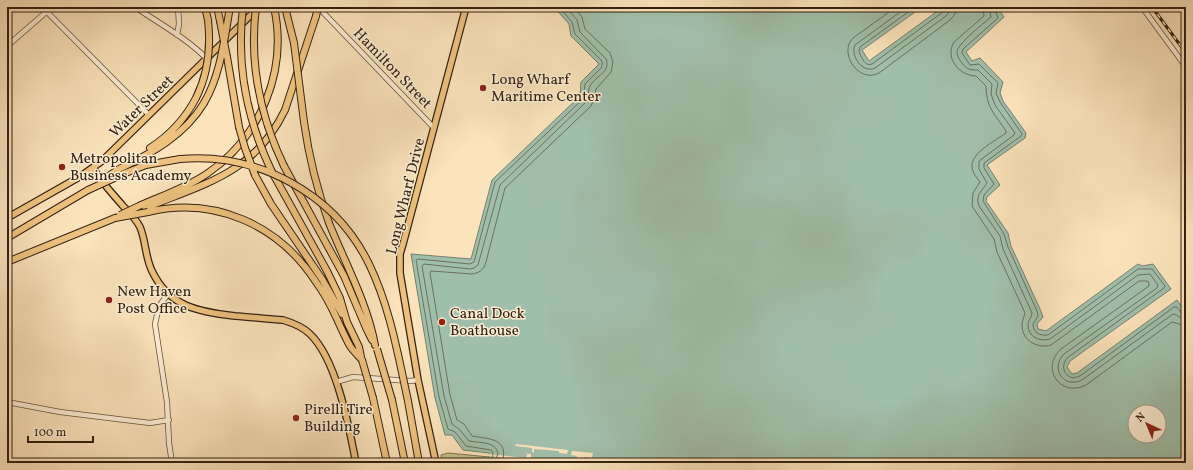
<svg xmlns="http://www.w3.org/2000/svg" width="1193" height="470" font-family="Vollkorn,serif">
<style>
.green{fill:#c3c28c;stroke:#7b724f}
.water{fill:#a0bfab;stroke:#74806e;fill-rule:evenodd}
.pier{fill:#fbe3bb}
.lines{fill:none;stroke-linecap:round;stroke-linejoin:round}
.shore{stroke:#6a705e;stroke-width:1}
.minor-casing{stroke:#65523c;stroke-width:6}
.major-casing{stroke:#332112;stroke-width:8}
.highway-casing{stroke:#332112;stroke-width:8}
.minor{stroke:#fcedd3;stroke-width:4.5}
.major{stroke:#eec27e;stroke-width:5.5}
.highway{stroke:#eec27e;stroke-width:6}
.rail-casing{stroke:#332112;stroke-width:3}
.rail{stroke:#fcedd3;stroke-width:1.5;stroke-dasharray:4.5;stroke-linecap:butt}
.highway-bridge-casing{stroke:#332112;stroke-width:8;stroke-linecap:butt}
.highway-bridge{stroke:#eec27e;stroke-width:6}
.poi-dot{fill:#8f2418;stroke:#fcedd3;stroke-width:1.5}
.labels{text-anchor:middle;stroke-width:3;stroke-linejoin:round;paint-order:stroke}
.street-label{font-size:15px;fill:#332112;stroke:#fcedd3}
.poi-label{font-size:15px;fill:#332112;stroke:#fcedd3;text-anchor:start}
</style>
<rect width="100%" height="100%" fill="#fbe3bb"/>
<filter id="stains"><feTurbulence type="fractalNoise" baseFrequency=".005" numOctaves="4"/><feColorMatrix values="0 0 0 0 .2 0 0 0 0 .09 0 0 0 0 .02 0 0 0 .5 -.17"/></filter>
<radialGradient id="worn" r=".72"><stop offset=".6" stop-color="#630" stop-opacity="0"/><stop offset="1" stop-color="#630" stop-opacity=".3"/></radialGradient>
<!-- green -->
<path class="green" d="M448 453 489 457 482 463H442L441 455Z"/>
<!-- water -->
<path class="water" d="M554 7H922L862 50 869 61 943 7H997L1004 17 966 52 972 61 980 58 1003 82 1000 93 1003 101 1026 133 1025 138 987 165 1000 185 987 197 986 201 1008 233 1011 246 1040 309 1043 317 1037 324 1038 329 1046 331 1138 264 1142 266 1153 264 1171 289 1070 361 1067 367 1072 374 1077 373 1177 300 1186 313V463H482L489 457V453L463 450 452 435H445L435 398 411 254 471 259 492 180 580 96 581 82 599 64 571 36 569 24ZM1135 412H1159V436H1135Z"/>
<!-- pier -->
<path class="pier" d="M516 444 568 450 567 454 559 453V451L534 449V453L532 452V448L515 446Z
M572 451 593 453 592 458 584 457 583 463H576L577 456 571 455Z
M472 452 526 458 527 454 521 453 531 454V458L573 463H550L487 456V455Z"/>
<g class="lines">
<!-- shore -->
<path class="shore" d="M896 7 853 38C838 53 859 84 879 73L950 20 955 14 956 7
M907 7 855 45C850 56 863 74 875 68L946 16 949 12 950 7
M915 7 860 47 859 52C862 58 865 67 872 64L943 12 945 7
M983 7 984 16 954 42C944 58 960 76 976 76L986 86C986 108 995 114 1006 131V133C995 141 970 153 972 168 973 174 977 178 980 182L973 193 972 206 994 239 997 252 1025 313C1024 317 1022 321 1022 325 1022 341 1038 349 1051 345L1139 281H1148L1149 284V286L1061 349C1040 368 1060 398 1086 385L1172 322 1186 326
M989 7 991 17C984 23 957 44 957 52 957 57 960 60 962 63 967 70 971 70 978 70L992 84 991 94 995 105 1015 133 1014 135 979 161V169L987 183C982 191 975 195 979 206L1000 236 1003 249 1032 313C1032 317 1028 320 1028 325 1028 337 1040 342 1050 339L1138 275 1150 274 1158 285 1157 288 1064 354C1050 368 1063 389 1082 380L1173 314C1178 314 1180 320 1186 320
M994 7 998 18 963 49 962 53 970 65 979 64 998 83 996 93 1000 102 1022 134 1021 136 984 163V168L994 184 984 195 983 201 1004 234 1008 247 1037 311 1038 316 1033 324C1033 333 1040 336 1048 335L1138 269H1152L1165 286 1164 288 1067 358C1061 366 1063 375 1073 378L1080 376 1174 307H1177L1182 314 1186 315
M488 463C492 460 495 455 491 450L466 446 455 432 448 429 439 397 416 260 418 259 470 264 474 262 495 182 583 99 585 84 602 67V61L575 34 572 22 559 7
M495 463 498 453C495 441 479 443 469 441L459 429 452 424 444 396 422 266 424 264 470 269 474 268 478 265 500 185 586 102C590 97 587 91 590 86 595 76 611 73 606 59L580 32 577 20 566 7
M502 463C510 438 489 439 472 436L464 424 457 420 450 395 430 273 431 271 472 274C479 273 484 270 486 262L505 188 591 106 594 99 596 89 611 72 613 62 610 53 585 29 582 17 574 7"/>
<!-- minor casing -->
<g class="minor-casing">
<path id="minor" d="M135 7C157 22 188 39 207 59
M318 7 434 128
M1142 7 1186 67
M47 12 149 115
M177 35 179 24 178 7
M7 46 52 7
M168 294 159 306 155 324 167 402 169 443 172 463
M336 382 353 377 410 381 418 380
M7 402 60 412 150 423 169 420"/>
</g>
<!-- major casing -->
<g class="major-casing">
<path id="major" d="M93 168C101 182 112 193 123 206 129 212 136 219 140 227 146 241 145 257 152 271 169 307 199 312 235 316 251 317 267 319 283 320 293 323 303 327 310 334 337 360 349 427 356 463
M7 218 81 176 102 161 257 9
M436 463 418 380 400 273V254L403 244 466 7"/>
</g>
<!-- highway casing -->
<g class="highway-casing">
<path id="highway" d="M205 7 208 20
M217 7 220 21
M285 7 294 43
M227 57 239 127
M304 122C309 157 317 190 329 223 345 263 367 302 375 345
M150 148C170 135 185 119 196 98
M284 166 344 276 367 330 372 340
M119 169C152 153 185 135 204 103
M272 172 327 271 340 298 347 322 359 347 361 357
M123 174 146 165 180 159
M255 175 271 204 322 279 342 314
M141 205C164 195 188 187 208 173 261 136 288 71 274 7
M145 208C204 184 255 173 285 110L316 16
M148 212C215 196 279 225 316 282 324 293 331 306 337 319 341 328 345 337 350 346 353 351 358 355 362 360
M7 238 88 190
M7 262 115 218
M373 398 387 463
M392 400 405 463
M408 401 419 463"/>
</g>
<!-- minor -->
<use href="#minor" class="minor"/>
<!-- major -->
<use href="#major" class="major"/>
<!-- highway -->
<use href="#highway" class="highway"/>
<!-- rail casing -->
<g class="rail-casing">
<path id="rail" d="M1152 7 1186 53
M1185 290 1186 289"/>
</g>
<!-- rail -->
<use href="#rail" class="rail"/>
<!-- highway-bridge casing -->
<g class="highway-bridge-casing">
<path id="highway-bridge" d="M243 7C236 64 247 120 272 172
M256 7C249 63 260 116 284 166
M316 16 318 7
M220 21 227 57
M294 43 304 122
M196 98C208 74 211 47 208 20
M204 103C221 74 224 40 230 7
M239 127 245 148 255 175
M180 159C258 152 335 194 369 264 390 307 398 355 408 401
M101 181 119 169
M88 190 123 174
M120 215 141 205
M115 218 148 212
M377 349 392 400
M362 360 373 398"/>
</g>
<!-- highway-bridge -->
<use href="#highway-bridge" class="highway-bridge"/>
</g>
<!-- markers -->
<g class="poi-dot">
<circle cx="483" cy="88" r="4"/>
<circle cx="62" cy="167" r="4"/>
<circle cx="109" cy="300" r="4"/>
<circle cx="442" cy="322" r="4"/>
<circle cx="296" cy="418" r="4"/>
</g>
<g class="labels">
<!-- street labels -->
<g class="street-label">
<text transform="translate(393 68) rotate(46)" y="5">Hamilton Street</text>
<text transform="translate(141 106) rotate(-44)" y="5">Water Street</text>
<text transform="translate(405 196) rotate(-76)" y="5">Long Wharf Drive</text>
</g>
<!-- poi labels -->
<g class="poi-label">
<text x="491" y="84">Long Wharf<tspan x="491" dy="17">Maritime Center</tspan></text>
<text x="70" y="163">Metropolitan<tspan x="70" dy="17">Business Academy</tspan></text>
<text x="117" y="296">New Haven<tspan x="117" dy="17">Post Office</tspan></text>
<text x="450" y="318">Canal Dock<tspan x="450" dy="17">Boathouse</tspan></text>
<text x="304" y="414">Pirelli Tire<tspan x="304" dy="17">Building</tspan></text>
</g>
</g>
<!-- margin -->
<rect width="1193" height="470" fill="none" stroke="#fbe3bb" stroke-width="24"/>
<rect x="8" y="8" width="1177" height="454" fill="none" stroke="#332112" stroke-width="2"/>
<rect x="12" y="12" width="1169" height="446" fill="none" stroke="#332112"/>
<!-- north arrow -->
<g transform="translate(1147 424) rotate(316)"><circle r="19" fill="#fcedd3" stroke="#ac9b86"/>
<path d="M0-3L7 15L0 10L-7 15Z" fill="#8f2418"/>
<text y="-6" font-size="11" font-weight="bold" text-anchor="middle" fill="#332112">N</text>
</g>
<!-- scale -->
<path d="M28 436v6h65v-6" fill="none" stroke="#332112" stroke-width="2"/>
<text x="34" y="436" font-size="12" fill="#332112" stroke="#fcedd3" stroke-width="3" paint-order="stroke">100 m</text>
<rect width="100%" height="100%" filter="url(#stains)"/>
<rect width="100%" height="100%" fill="url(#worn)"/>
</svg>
